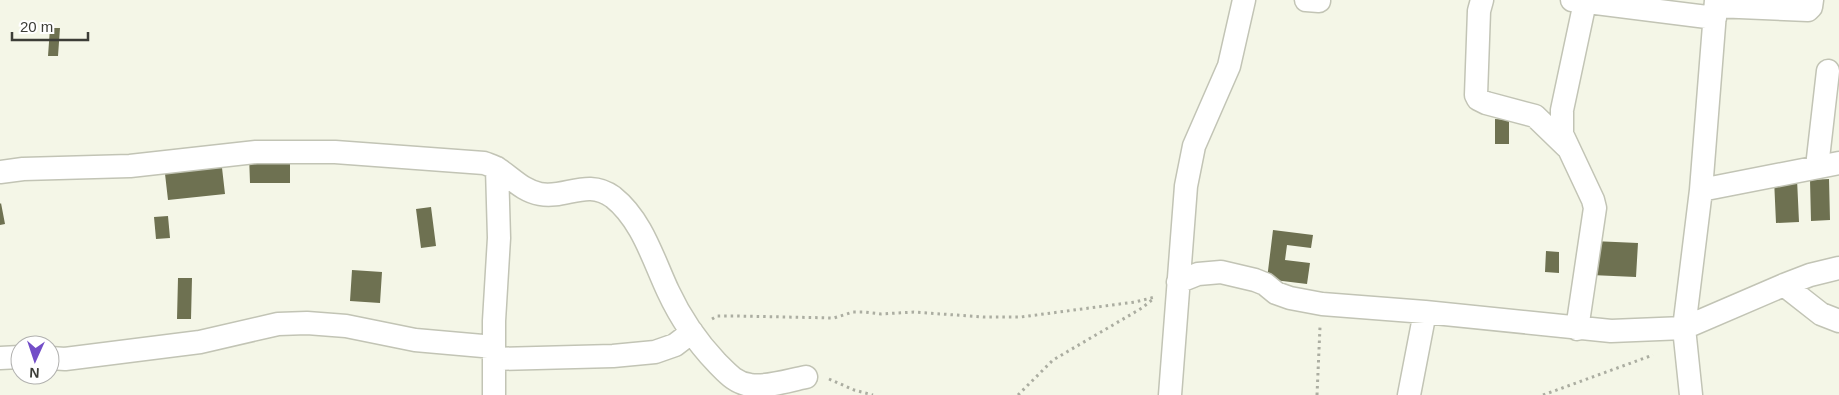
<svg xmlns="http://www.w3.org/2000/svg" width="1839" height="395" font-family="Helvetica,sans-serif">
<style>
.building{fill:#6e7151}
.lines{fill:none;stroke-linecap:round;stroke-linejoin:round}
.minor-casing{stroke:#c2c4b5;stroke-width:25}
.path{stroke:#abada1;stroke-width:3;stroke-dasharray:2.5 4;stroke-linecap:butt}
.minor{stroke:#fff;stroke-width:22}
</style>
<rect width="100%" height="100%" fill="#f4f6e7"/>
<!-- building -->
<path class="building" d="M50 28H60L58 56H48Z
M1495 119 1509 120V144H1495Z
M249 155H290V183H250Z
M221 159 225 194 168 200 164 165Z
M1774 179H1797L1799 222 1776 223Z
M1829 179 1830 220 1811 221 1810 180Z
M1 203 5 224 0 225V204Z
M431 207 436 246 421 248 416 209Z
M168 216 170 238 156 239 154 217Z
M1273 230 1313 235 1311 248 1287 245 1285 260 1310 263 1307 284 1267 279Z
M1593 241 1638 243 1636 277 1591 275Z
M1546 251 1559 252V273L1545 272Z
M352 270 382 272 380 303 350 301Z
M178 278H192L191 319H177Z"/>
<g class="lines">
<!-- minor casing -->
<g class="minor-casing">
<path id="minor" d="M1306 0 1319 1
M1482 0 1479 11 1476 95 1478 99 1486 103 1535 116 1567 147
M1572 0 1715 18
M1716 6 1808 10 1811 7 1812 0
M1817 167 1828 71
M0 172 23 169 130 166 256 152H335L484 163C489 165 494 166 498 169 512 178 523 191 540 194 566 199 587 178 613 197 642 220 653 259 668 291 680 317 697 342 717 363 727 373 735 383 750 385 766 388 790 380 806 377
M1701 190 1839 163
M1178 282 1198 274 1221 272 1255 280 1265 284 1276 293 1290 298 1322 304 1425 312 1611 331 1684 328 1784 285 1810 275 1839 268
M1784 285 1821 314 1839 321
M1577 329 1595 208 1593 200 1562 134V110L1585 2
M0 358 20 357
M50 358 65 359 200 342 278 324 307 323 346 326 415 340 494 347
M494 359 613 356 655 352 675 345 692 332
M494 395V321L499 238 497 168
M1170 395 1186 186 1194 146 1229 66 1244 0
M1409 395 1425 312
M1691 395 1684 328 1701 190 1716 0"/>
</g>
<!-- path -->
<path class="path" d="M712 319 717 316H737L834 318 853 312H864L881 314 914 312 983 317H1021L1135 302 1155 297
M829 379 854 390 873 395
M1018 395 1053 360 1142 308 1153 299
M1317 395 1320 327
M1543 395 1653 355"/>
<!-- minor -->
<use href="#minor" class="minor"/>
</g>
<!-- north arrow -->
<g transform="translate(35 360) rotate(183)"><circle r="24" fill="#ffffff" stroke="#b1b1af"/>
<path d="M0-4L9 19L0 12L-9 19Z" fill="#734ec8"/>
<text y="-8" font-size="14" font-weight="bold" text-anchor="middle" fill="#3c3d37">N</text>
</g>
<!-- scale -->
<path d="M12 32v8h76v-8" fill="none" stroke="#3c3d37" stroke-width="2.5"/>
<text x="20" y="32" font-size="15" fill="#3c3d37" stroke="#ffffff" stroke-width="4" paint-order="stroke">20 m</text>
</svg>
